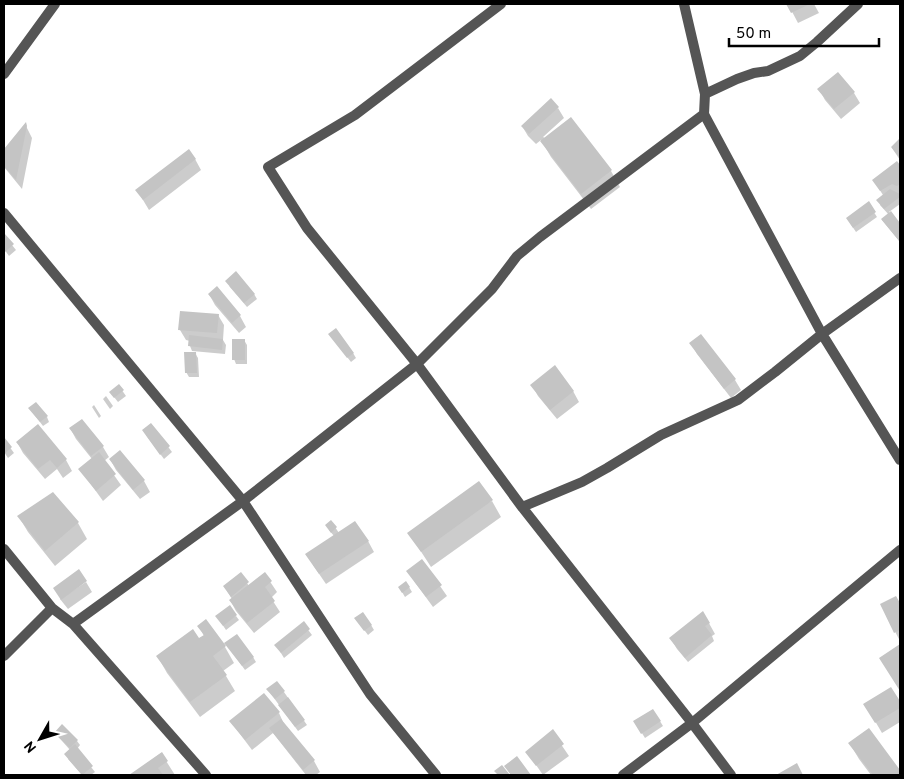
<svg xmlns="http://www.w3.org/2000/svg" width="904" height="779" font-family="Overpass,sans-serif">
<style>
.shadow{fill:#0003}
.building{fill:#c4c4c4}
.lines{fill:none;stroke-linecap:round;stroke-linejoin:round}
.street{stroke:#555;stroke-width:10}
</style>
<rect width="100%" height="100%" fill="#fff"/>
<!-- shadow -->
<path class="shadow" d="M788 4H814L819 13 798 23Z
M819 89 854 93 860 103 841 119 825 100Z
M558 108 564 118 543 137 611 171 620 187 591 209 551 157 541 140 536 144 528 136 522 126Z
M25 124 32 138 22 189 4 167V151Z
M900 140V160L892 148Z
M195 159 201 170 149 210 137 190Z
M897 163 900 167V204L889 212 900 225V242L882 220 889 215 880 205 883 195 874 181Z
M868 203 877 217 856 232 850 223Z
M4 235 16 250 9 256 4 249Z
M229 286 254 294 257 299 247 307Z
M217 288 240 316 246 327 239 333 215 305 209 294Z
M218 315 224 325 223 340 226 345 225 354 192 351 190 346V341L186 340 180 330Z
M701 335 735 380 741 390 731 398 697 354 691 343Z
M333 339 353 353 356 358 351 362Z
M244 340 247 345V364H236L234 359Z
M195 353 198 358 199 377H189L186 372Z
M532 385 573 391 579 402 557 419 538 396Z
M119 386 126 396 118 402 114 397Z
M106 396 113 406 110 409 103 399Z
M94 405 101 416 99 418 92 407Z
M33 413 47 417 49 422 43 426Z
M151 424 172 452 164 459 146 435Z
M38 426 66 460 72 471 63 478 57 469 45 479 23 453 17 442Z
M70 428 103 447 109 457 104 461 121 485 103 501 80 469 92 459 76 439Z
M4 439 14 453 8 458 4 452Z
M120 452 144 481 150 492 140 499 116 470 110 459Z
M492 501 501 517 431 567 409 533Z
M19 517 78 523 87 539 55 566 28 532Z
M331 521 339 533 368 541 374 552 326 584 313 565 334 536 329 530Z
M265 574 277 592 271 598 280 612 254 633 236 611 230 600 232 599 227 591 247 583 249 586Z
M414 581 440 586 447 596 433 607Z
M86 582 92 592 68 609 60 599Z
M399 587H409L412 592 405 597Z
M896 597 900 605V641L881 605Z
M236 616 239 620 226 630 220 621Z
M705 616 715 634 712 636 714 641 688 662 677 649 671 639Z
M303 623 312 635 284 658 276 645Z
M359 623 371 625 374 630 368 635Z
M199 626 225 647 234 663 223 671 235 691 200 717 167 673 158 657 204 636Z
M229 648 253 657 256 662 245 670Z
M277 682 307 725 298 731 271 694Z
M891 688 900 704V722L882 733 865 704Z
M653 710 663 726 645 738 635 722Z
M279 713 284 724 314 761 320 772 316 775H306L273 733 252 750 231 722Z
M868 730 900 772V775H871L859 759 850 744Z
M552 731 569 756 543 775 527 752Z
M55 733 77 741 80 745 77 749 95 772 91 775H82L68 759 70 750Z
M161 753 175 775H131Z"/>
<!-- building -->
<path class="building" d="M786 4H810L791 13Z
M838 72 855 92 834 109 817 89Z
M551 98 559 107 529 134 521 126Z
M571 117 612 170 581 194 540 141Z
M26 122 27 126 16 180 4 166V149Z
M900 138V158L891 147Z
M189 149 196 159 143 200 135 190Z
M897 161 900 165V184L897 186 892 184 880 191 872 180Z
M890 189 900 194V197L884 209 876 200Z
M869 201 876 212 853 228 846 218Z
M891 211 900 223V242L881 219Z
M4 233 14 244 5 252 4 250Z
M236 271 255 294 244 303 225 281Z
M217 286 241 315 232 323 208 294Z
M180 311 219 314 217 333 178 330Z
M336 328 354 353 347 358 328 334Z
M701 334 736 379 724 389 689 343Z
M189 335 223 339 222 350 188 346Z
M232 339H245V360H232Z
M184 352H196L197 373H185Z
M555 365 574 391 550 410 530 385Z
M119 384 124 390 114 398 109 392Z
M36 402 48 416 40 422 28 408Z
M82 419 104 446 91 456 69 428Z
M151 423 170 446 160 455 142 430Z
M38 424 67 459 57 468 50 460 38 469 16 442Z
M4 437 12 447 4 454Z
M120 450 145 480 133 490 109 459Z
M99 452 116 474 96 491 78 469Z
M479 481 493 500 421 552 407 533Z
M53 492 79 522 45 551 17 516Z
M331 520 337 527 331 533 325 525Z
M355 521 369 541 319 574 305 554Z
M422 559 442 585 426 597 406 571Z
M79 569 87 581 61 600 53 588Z
M241 572 249 582 231 597 223 586Z
M265 572 272 581 265 587 275 601 247 623 229 600Z
M406 581 410 587 402 593 398 587Z
M896 596 900 603V630L894 633 880 604Z
M230 605 237 615 223 626 215 616Z
M703 611 710 623 705 626 712 635 685 658 669 638Z
M363 612 372 625 364 631 354 618Z
M206 619 226 646 213 656 227 675 190 702 156 656 193 629 199 638 204 635 197 626Z
M304 621 310 629 281 653 274 645Z
M237 634 254 657 242 666 224 643Z
M900 644V691L879 658Z
M277 681 285 691 275 699 266 689Z
M891 687 900 701V708L875 723 863 704Z
M264 693 280 712 245 740 229 721Z
M288 697 305 720 295 727 278 705Z
M653 709 661 721 641 734 633 721Z
M281 719 315 760 303 770 269 728Z
M62 724 78 740 70 748 54 733Z
M869 728 900 770V775H873L848 743Z
M553 729 564 744 536 766 525 752Z
M75 744 93 766 82 775 64 754Z
M162 752 168 761 158 768 163 775H129Z
M517 756 531 775H511L504 766Z
M797 763 803 775H776Z
M502 765 510 775H498L494 771Z"/>
<g class="lines">
<!-- street -->
<path class="street" d="M501 4 355 115 268 167 307 228 417 364 522 507 692 723 731 775
M684 4 705 94 704 114 822 334 900 460
M4 74 55 4
M705 94 737 79 754 73 768 71 800 56 817 42 858 4
M4 213 243 501 370 694 436 775
M522 507 582 482 607 468 661 435 738 400 775 372 822 334 900 278
M4 549 52 608 73 624 206 775
M73 624 243 501 417 364 492 289 517 256 540 237 704 114
M4 656 52 608
M623 775 692 723 900 550"/>
</g>
<!-- border -->
<rect width="904" height="779" fill="none" stroke="#000000" stroke-width="10"/>
<!-- north arrow -->
<g transform="translate(40 739) rotate(231)" stroke="#ffffff" stroke-width="4" paint-order="stroke">
<path d="M0-4L9 19L0 12L-9 19Z" fill="#000000"/>
<text y="-8" font-size="14" font-weight="bold" text-anchor="middle" fill="#000000">N</text>
</g>
<!-- scale -->
<path d="M729 38v8h150v-8" fill="none" stroke="#000000" stroke-width="2.5"/>
<text x="736" y="38" font-size="15" fill="#000000" stroke="#ffffff" stroke-width="4" paint-order="stroke">50 m</text>
</svg>
